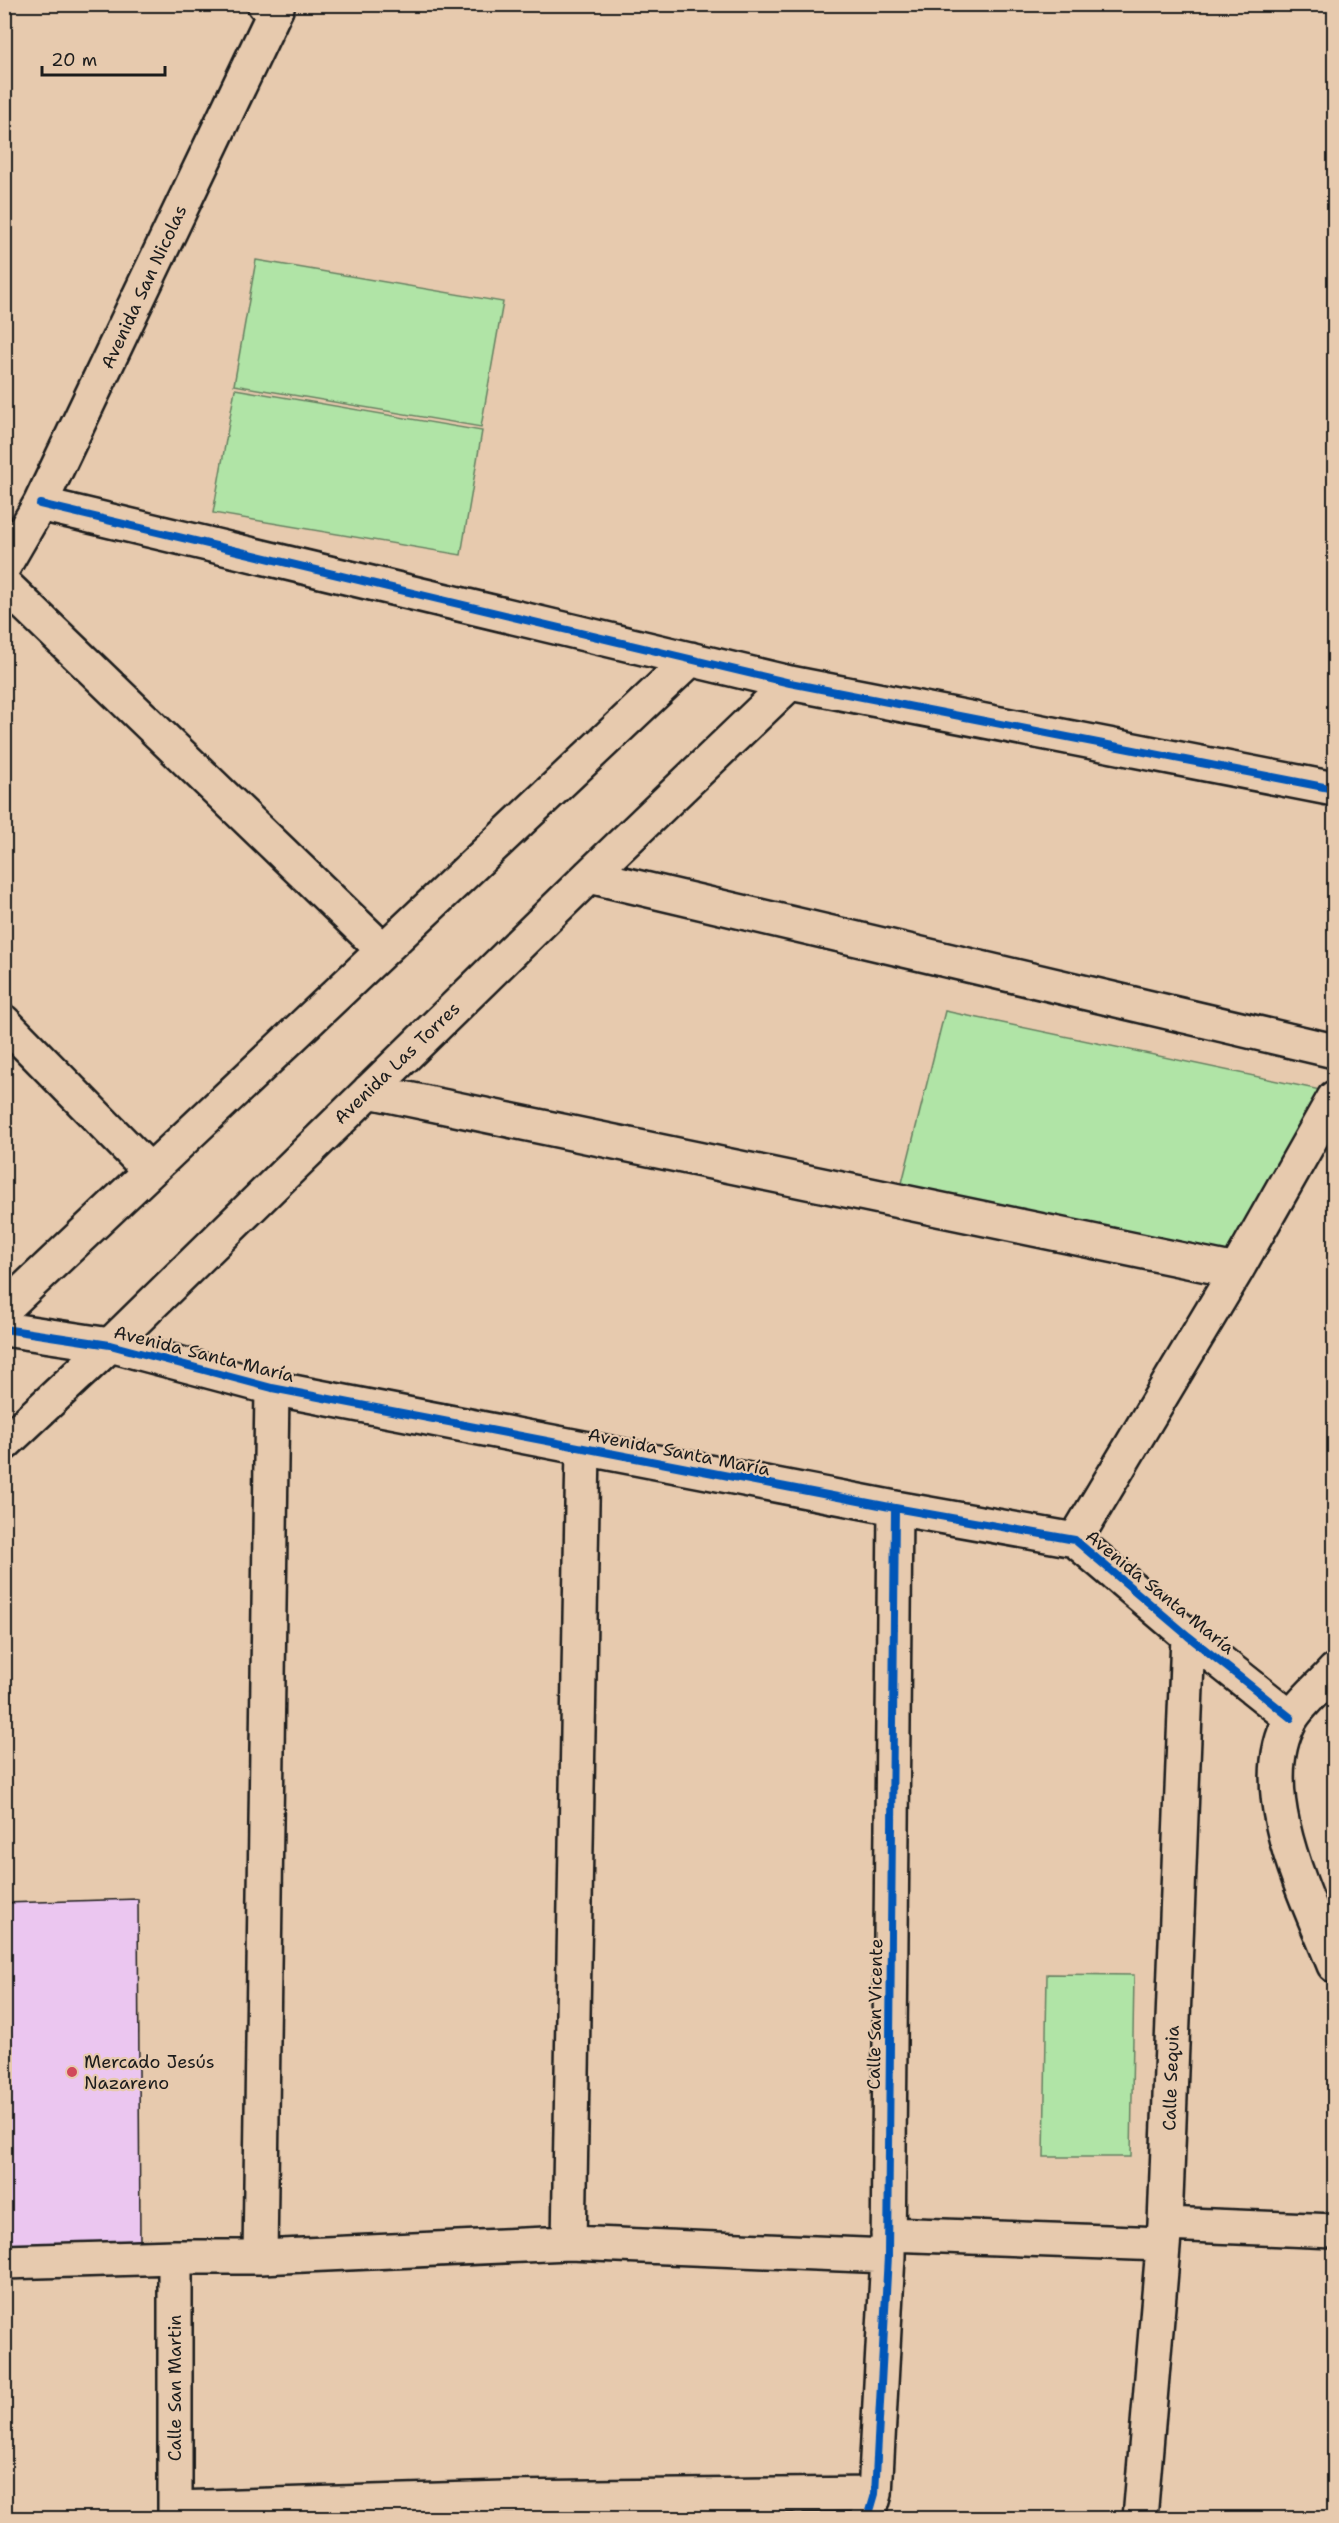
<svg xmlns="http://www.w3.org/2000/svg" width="1339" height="2523" font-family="'Shantell Sans',sans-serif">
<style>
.green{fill:#b0e4a6;stroke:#668061;stroke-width:1.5}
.building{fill:#ebc6f0;stroke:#1c1c1c;stroke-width:1.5}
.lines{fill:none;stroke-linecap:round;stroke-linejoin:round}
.minor-casing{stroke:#1c1c1c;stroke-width:38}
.tertiary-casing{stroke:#1c1c1c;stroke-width:38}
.minor{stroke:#e7caae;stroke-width:33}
.tertiary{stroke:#e7caae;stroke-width:33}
.cycleway-casing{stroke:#e7caae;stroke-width:11}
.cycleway{stroke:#0057b8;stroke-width:8}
.poi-dot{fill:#d1495b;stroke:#e7caae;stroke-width:2}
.labels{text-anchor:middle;stroke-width:4.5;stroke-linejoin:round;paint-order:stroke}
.street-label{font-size:18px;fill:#1c1c1c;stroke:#e7caae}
.poi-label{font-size:18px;fill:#1c1c1c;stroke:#e7caae;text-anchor:start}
</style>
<rect width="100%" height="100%" fill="#e7caae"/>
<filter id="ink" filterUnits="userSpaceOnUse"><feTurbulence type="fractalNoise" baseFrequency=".0167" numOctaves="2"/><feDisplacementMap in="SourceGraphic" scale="12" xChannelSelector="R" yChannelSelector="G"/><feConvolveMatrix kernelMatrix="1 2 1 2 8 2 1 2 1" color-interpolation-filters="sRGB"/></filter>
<g filter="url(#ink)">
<!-- green -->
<path class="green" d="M256 260 503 302 481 427 234 385Z
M235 389 482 431 461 555 213 513Z
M945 1011 1325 1091 1228 1255 901 1187Z
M1047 1974 1134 1975 1131 2157H1044Z"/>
<!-- building -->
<path class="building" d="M138 1899 140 2242 4 2245V1903Z"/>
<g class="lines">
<!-- minor casing -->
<g class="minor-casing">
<path id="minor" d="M40 504 790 683 1334 789
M4 566 40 504 276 9
M4 584 383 950
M589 876 1334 1051
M4 1022 150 1171
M369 1091 1236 1271
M4 1309 691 659
M4 1329 110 1345 272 1388 895 1508 1075 1540 1188 1636 1291 1718
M4 1444 110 1345 589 876 790 683
M1075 1540 1236 1271 1334 1098
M1334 1671C1322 1685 1300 1703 1291 1719 1251 1790 1307 1897 1334 1965
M1165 2224 1334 2231
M888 2234 1163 2244
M569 2243 583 1448
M175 2257V2518
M260 2257 272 1388
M4 2262 175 2257H260L569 2243 888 2256
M175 2508 505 2498 875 2494
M868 2518 875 2494 888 2256 895 1508
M1140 2518 1165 2224 1188 1636"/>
</g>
<!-- tertiary casing -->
<g class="tertiary-casing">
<path id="tertiary" d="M264 4 276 9 278 4"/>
</g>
<!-- minor -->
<use href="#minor" class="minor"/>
<!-- tertiary -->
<use href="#tertiary" class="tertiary"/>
<!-- cycleway casing -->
<g class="cycleway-casing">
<path id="cycleway" d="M40 504 790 683 1334 789
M4 1329 110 1345 272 1388 895 1508 1075 1540 1188 1636 1291 1718
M868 2518 875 2494 888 2256 895 1508"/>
</g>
<!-- cycleway -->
<use href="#cycleway" class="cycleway"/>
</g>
</g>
<!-- markers -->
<circle class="poi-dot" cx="72" cy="2072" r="6"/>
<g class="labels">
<!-- street labels -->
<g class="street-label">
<text transform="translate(144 287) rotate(-65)" y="6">Avenida San Nicolas</text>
<text transform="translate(397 1063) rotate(-44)" y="6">Avenida Las Torres</text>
<text transform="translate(204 1354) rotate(14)" y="6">Avenida Santa María</text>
<text transform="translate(679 1452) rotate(11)" y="6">Avenida Santa María</text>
<text transform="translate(1160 1592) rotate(39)" y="6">Avenida Santa María</text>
<text transform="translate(875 2014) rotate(-89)" y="6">Calle San Vicente</text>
<text transform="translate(1171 2078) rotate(-88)" y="6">Calle Sequia</text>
<text transform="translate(175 2388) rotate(-90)" y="6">Calle San Martin</text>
</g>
<!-- poi labels -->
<g class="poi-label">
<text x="84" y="2068">Mercado Jesús<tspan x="84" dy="21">Nazareno</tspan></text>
</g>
</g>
<!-- margin -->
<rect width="1339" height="2523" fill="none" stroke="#e7caae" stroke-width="24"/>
<rect x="12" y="12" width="1315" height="2499" fill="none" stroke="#1c1c1c" stroke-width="2" filter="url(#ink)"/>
<!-- scale -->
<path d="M42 66v9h123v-9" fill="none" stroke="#1c1c1c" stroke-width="3"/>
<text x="51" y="66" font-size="18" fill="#1c1c1c" stroke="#e7caae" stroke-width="4.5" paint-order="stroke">20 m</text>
</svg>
